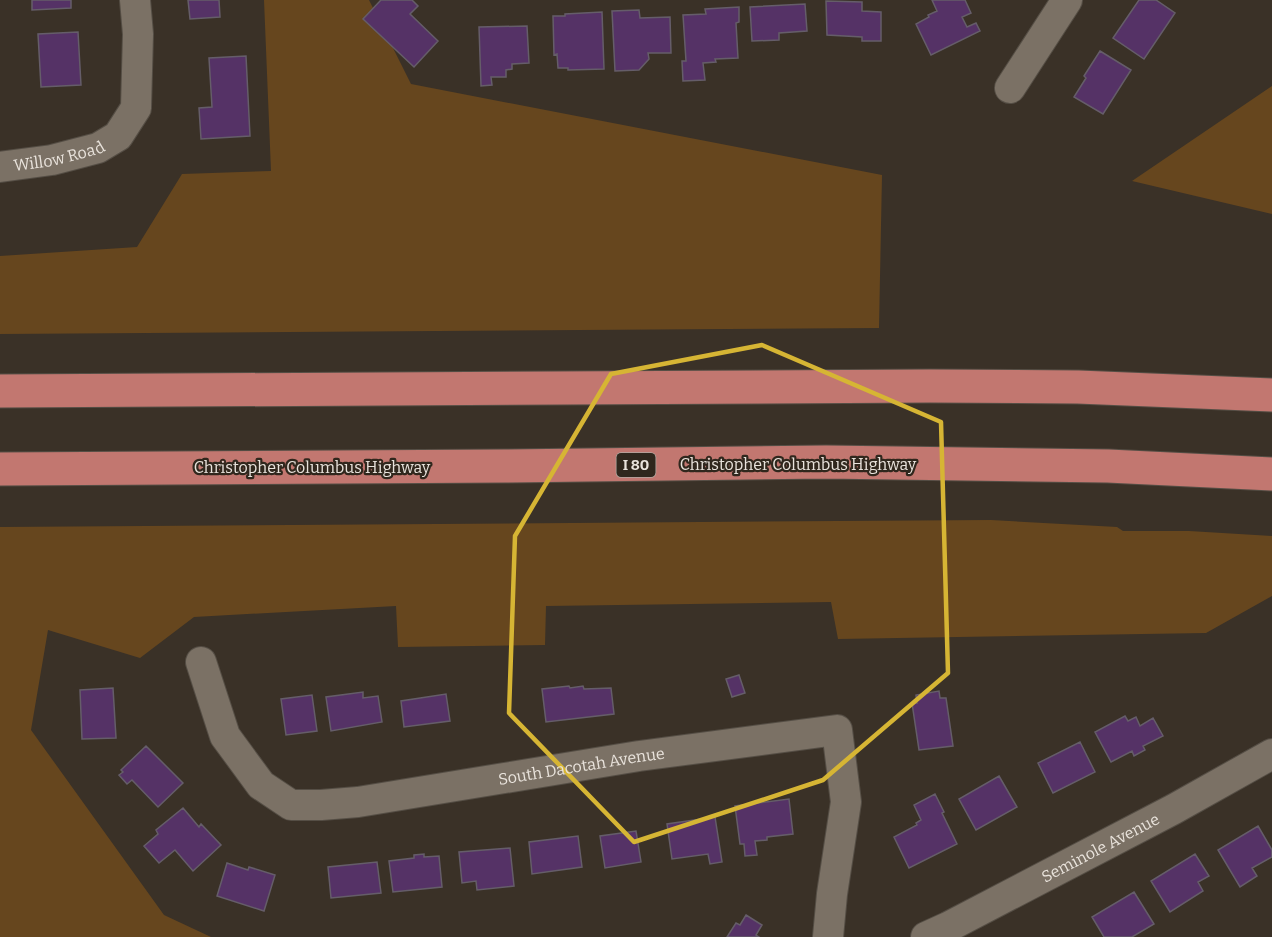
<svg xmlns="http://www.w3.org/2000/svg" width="1272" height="937" font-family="Bitter,serif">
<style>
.green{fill:#66461e}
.building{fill:#553266;stroke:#655d69;stroke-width:1.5}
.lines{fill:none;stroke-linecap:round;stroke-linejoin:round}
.minor-casing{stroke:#554e45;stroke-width:32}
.highway-casing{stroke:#554e45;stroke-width:35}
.minor{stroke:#7b7165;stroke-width:30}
.highway{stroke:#c27770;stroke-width:33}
.marked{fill:none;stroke:#d6b534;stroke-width:4.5;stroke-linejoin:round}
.labels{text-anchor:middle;stroke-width:4.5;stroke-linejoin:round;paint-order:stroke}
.shield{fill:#30271d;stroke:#b2aba3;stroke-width:1.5}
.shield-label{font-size:15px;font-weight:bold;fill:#e9e3dc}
.street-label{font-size:16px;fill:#e9e3dc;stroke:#30271d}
</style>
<rect width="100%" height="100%" fill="#3a3127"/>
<!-- green -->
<path class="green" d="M264 0H369L411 84 882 175 879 328 0 334V256L137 247 182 174 271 171Z
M1272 86V214L1132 181Z
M991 520 1117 527 1123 531H1189L1272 536V596L1206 633 838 639 831 602 546 606 545 645 398 647 396 606 194 617 140 658 48 630 31 730 164 915 211 937H0V527Z"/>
<!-- building -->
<path class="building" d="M32 0H71V8L32 10Z
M188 0H219L220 17 190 19Z
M381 0H412L418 6 410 14 438 41 414 67 363 19Z
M932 0H965L971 13 962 17 967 27 976 23 980 31 931 55 916 24 929 17 928 15 937 11Z
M1139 0H1156L1175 13 1144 59 1113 38Z
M826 1 862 2V11L881 12V41H862V37L827 35Z
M805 4 807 31 779 33V40L752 41 750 7Z
M739 7V22L736 23 738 58 715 59 716 62 703 63 705 80 683 81 682 61H686L683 15 706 14 705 9Z
M639 10 640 18 670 17 671 53H648L649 59 639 70 615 71 612 11Z
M602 12 604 69 568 70V68H558L557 54 554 55 553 16H565V14Z
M527 26 529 63 512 64V69L506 70V77H491L492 85 481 86 479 27Z
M78 32 81 85 41 87 38 34Z
M1100 51 1131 70 1103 114 1074 97 1086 78 1084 76Z
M246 56 250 136 201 139 199 108 212 107 209 58Z
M739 675 745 693 732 697 726 679Z
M569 686 570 688 583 686 584 689 611 688 614 714 546 722 542 689Z
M113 688 116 738 82 739 80 690Z
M939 691 940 698H946L953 746 919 750 912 703H917L916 695Z
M363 692V698L378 696 382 722 331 731 326 697Z
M446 694 450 721 404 727 401 701Z
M312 695 317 731 286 735 281 699Z
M1125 716 1128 721 1136 717 1140 726 1153 718 1163 736 1143 746 1145 750 1134 756 1132 751 1111 762 1095 732Z
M1080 742 1095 772 1053 793 1038 763Z
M146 746 183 783 158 807 132 780 127 784 119 775 123 772 121 770Z
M999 776 1017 807 976 830 959 799Z
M935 794 944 812 942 813 957 844 909 868 894 837 917 825 916 823 921 820 914 805Z
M789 799 793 834 767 837V840L755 841 757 855 745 856 744 844H740L735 806Z
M183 808 199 827 201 824 221 845 193 871 175 850 159 863 144 846 158 834 156 830Z
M715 817 722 862 710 864 708 854 672 859 667 824Z
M1258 826 1272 850V857L1252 868 1257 876 1240 887 1218 850Z
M636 831 641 862 605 868 600 836Z
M578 836 582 867 532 874 529 842Z
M510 848 514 886 477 890 476 881 462 883 459 852Z
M424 854V857L439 856 442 887 393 892 389 861 414 858V855Z
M1195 854 1209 876 1198 882 1203 891 1170 912 1151 881Z
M377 862 381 893 331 898 328 867Z
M227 863 248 870 249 867 275 875 264 911 217 896Z
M1134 892 1154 924 1132 937H1104L1092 917Z
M746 915 762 925 756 935 759 937H727L736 923 740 925Z"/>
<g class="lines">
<!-- minor casing -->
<g class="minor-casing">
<g id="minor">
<path d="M1010 88 1067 0"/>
<path id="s1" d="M0 167 52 160 98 148 118 136 136 108 138 34 135 0"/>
<path id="s2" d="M201 662 225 736 261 785 291 805H321L358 802 639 756 837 730 846 802 832 894 828 937"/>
<path id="s3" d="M926 937 948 927 1174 809 1272 754"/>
</g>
</g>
<!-- highway casing -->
<g class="highway-casing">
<path id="highway" d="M0 391 930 386 1078 387 1272 395
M0 469 505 466 826 462 1108 466 1272 474"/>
</g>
<!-- minor -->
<use href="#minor" class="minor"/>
<!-- highway -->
<use href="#highway" class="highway"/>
</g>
<!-- marked area -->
<path class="marked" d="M762 345 941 422 948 673 823 780 634 842 509 713 515 536 611 374Z"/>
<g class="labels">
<!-- shield labels -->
<rect class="shield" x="616.5" y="453" width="39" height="24" rx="4.5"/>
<g class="shield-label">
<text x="636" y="470">I 80</text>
</g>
<!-- street labels -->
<g class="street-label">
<text dy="6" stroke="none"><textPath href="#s1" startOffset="60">Willow Road</textPath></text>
<text x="798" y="470">Christopher Columbus Highway</text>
<text x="312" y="473">Christopher Columbus Highway</text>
<text dy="6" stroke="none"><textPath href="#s2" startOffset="468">South Dacotah Avenue</textPath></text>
<text dy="6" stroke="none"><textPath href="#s3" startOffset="196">Seminole Avenue</textPath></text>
</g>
</g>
</svg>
